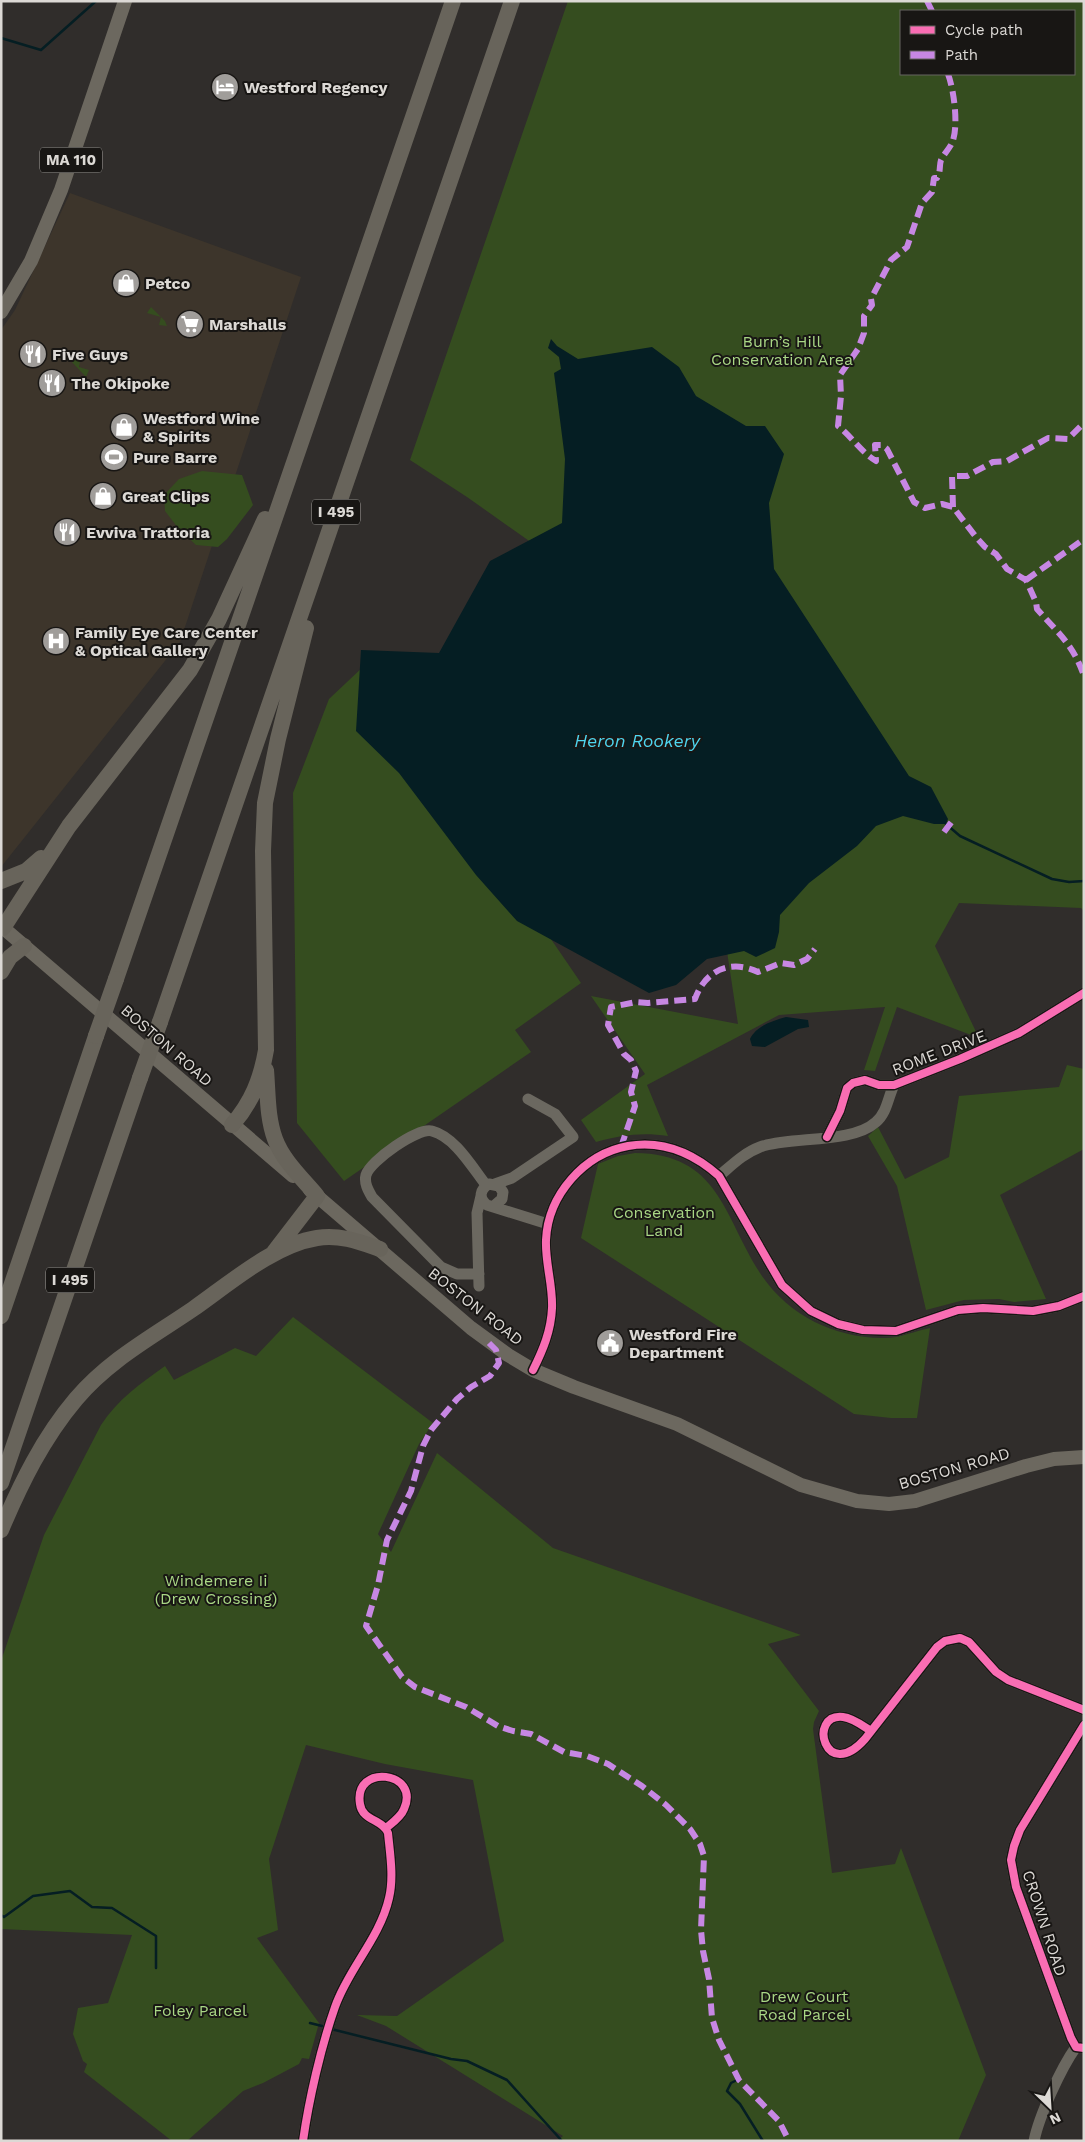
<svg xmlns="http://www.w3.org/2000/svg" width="1085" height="2142" font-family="'Work Sans',sans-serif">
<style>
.built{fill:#3d352b}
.green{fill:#354d1f;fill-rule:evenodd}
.water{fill:#051e23}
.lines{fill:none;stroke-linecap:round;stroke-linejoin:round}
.stream{stroke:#051e23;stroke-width:2.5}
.minor{stroke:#6b6860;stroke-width:11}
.major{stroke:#6c685f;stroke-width:14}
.highway{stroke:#68645b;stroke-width:16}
.highway-bridge{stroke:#68645b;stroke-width:16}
.quiet{stroke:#c787e3;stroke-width:6;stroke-dasharray:12 6;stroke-linecap:butt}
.cycleway-casing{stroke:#181614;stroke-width:11}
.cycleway{stroke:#f96db3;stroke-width:8}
.labels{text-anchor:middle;stroke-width:4;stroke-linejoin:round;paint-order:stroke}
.shield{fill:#181614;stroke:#a19e9b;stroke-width:1}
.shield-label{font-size:15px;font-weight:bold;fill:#dcd9d5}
.poi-label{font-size:16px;font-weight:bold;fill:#dcd9d5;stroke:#181614;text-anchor:start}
.park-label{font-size:16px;fill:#a9d785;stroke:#181614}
.street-label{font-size:16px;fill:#dcd9d5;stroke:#181614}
.water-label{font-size:18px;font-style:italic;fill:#4fd6ef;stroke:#181614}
</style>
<rect width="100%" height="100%" fill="#302d2b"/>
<!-- built -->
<path class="built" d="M70 193 301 277 180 642 1 867V330L15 310Z"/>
<!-- green -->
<path class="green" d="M568 1H1084V911L1081 908 959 903 935 946 979 1038 897 1007 875 1071 864 1070 885 1007 779 1015 647 1085 668 1136C642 1132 621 1135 596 1142L581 1120 645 1074 591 996 738 1024 700 773 794 728 467 497 410 460ZM901 11H1074V74H901Z
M151 307 165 321 167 326 159 325 161 317 147 313Z
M73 357 80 361 79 367 89 370 86 377 70 360Z
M202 471 242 475 253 505 227 539 218 547 196 545 178 528 165 511 164 495 179 479Z
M364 666 581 983 515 1030 531 1052 344 1181 297 1123 293 793 329 699Z
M1067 1065 1084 1069V1149L1000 1195 1046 1299 1014 1302 999 1299 964 1300 926 1310 897 1186 868 1136 878 1127 905 1179 949 1157 959 1096 1059 1087Z
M635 1153C719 1154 723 1215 760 1273 788 1315 832 1337 882 1338 897 1339 915 1331 930 1328L917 1418H891L854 1414 581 1238 598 1164 618 1156Z
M293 1317 433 1423 419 1444 378 1534 391 1552 437 1453 553 1548 801 1635 768 1644 819 1711 814 1722 813 1729 832 1873 895 1864 901 1848 986 2075 958 2141H557L563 2136 386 2026 357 2015 397 2016 504 1941 473 1780 385 1764 306 1745 269 1859 278 1930 257 1938 319 2023 309 2059 302 2058 299 2064 263 2083 243 2091 187 2141H172L84 2072 87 2064 83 2061 73 2034 78 2008 108 2003 132 1935 1 1929V1661L44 1535 101 1425C117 1400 141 1383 165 1366L174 1380 235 1348 256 1356Z"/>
<!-- water -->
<path class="water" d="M551 339 557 346 578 359 652 347 679 367 696 396 746 426H765L784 454 769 503 774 569 909 776 931 787 948 819 946 824H934L903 816 876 826 857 846 809 883 780 915 779 932 775 948 756 957 744 951 707 959 676 985 649 993 517 921 476 875 399 773 356 731 361 650 439 653 490 561 562 523 565 459 554 373 561 369 559 357 548 348Z
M786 1017 808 1020 809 1027 798 1029 765 1047 752 1046 750 1039C756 1026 772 1021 786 1017Z"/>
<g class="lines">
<!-- stream -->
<path class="stream" d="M1 38 41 50 96 1
M946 824 960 836 1052 879 1069 882 1084 881
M1 1915 4 1917 33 1896 70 1891 92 1907 112 1908 156 1936V1968
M310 2023 326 2027
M331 2029 451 2059 467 2061 507 2080 562 2141
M739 2079 731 2083 727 2091 740 2104 763 2141"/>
<!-- minor -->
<path class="minor" d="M827 1137 840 1111 847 1088 853 1083 865 1080 879 1085H894L960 1059 1019 1033 1084 993
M719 1176C732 1165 744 1153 760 1147 791 1136 852 1144 876 1122 887 1113 888 1097 894 1085
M495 1184 512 1178 573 1137 555 1114 528 1099
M494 1206 502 1199 503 1192 499 1186 489 1184C480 1189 478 1198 487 1205L548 1224
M479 1274H457L441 1267 372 1197C368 1190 364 1183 366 1175 370 1161 418 1127 432 1131 455 1137 472 1167 486 1185
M479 1286 477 1213 481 1196
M533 1370C543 1350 551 1331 552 1308 553 1285 545 1263 546 1240 548 1195 584 1154 628 1146 663 1140 693 1153 719 1176L782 1285 811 1311 838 1324 863 1330 896 1331 958 1310 983 1308 1033 1311 1059 1306 1084 1296
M1084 1725 1020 1830 1014 1846 1011 1860 1016 1887 1071 2038 1076 2047 1084 2048
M871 1731C863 1726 853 1718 843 1717 807 1713 825 1784 865 1739L937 1647 945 1641 960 1638 969 1642 996 1672 1008 1680 1084 1710
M303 2141C309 2099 321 2047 335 2007 348 1969 380 1938 389 1898 394 1877 390 1854 388 1833 383 1819 362 1821 360 1804 353 1763 421 1771 404 1809 401 1817 392 1823 386 1828
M1034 2141C1039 2116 1061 2068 1076 2047"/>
<!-- major -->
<path class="major" d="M1 312 31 261 61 190 125 1
M1 926 293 1176
M310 1190 471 1328 508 1355 533 1370 574 1387 677 1424 801 1485 857 1501 889 1504 915 1501 1026 1466 1054 1459 1084 1457"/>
<!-- highway -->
<path class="highway" d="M1 881 26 871 41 858
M3 928 69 826 190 670 219 619 265 519
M1 972 10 957 24 946
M116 979 453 1
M160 1022 512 1
M266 1070C268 1094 267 1117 275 1139 283 1161 303 1179 317 1196L274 1252
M232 1125C252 1102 261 1079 266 1050L263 851 265 803 278 739 306 628
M1 1316 96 1036
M1 1483 140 1078
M1 1530C21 1483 43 1438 76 1399 109 1360 152 1337 193 1309 229 1284 273 1245 317 1238 339 1234 360 1242 380 1249"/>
<!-- highway-bridge -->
<path class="highway-bridge" d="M96 1036 116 979
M140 1078 160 1022"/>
<!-- quiet -->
<path class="quiet" d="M927 1 932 11
M948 74C954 90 959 127 952 143 949 149 944 154 941 160 939 166 941 172 937 178H934L932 192 922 203 907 247 891 260 871 299 872 305 864 316V333L858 349 840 375 841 396 838 426C852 437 861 452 876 461L875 445H882L887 449 914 502 925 508 942 504 953 507 976 537 985 547 996 554 1007 569 1026 580 1036 602 1037 609C1058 633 1073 644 1084 676
M953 507 952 476H967L993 462 1007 461 1048 438 1068 439 1084 423
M1026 580 1084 539
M944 832 953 820
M621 1147 635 1106 631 1092 636 1071 631 1060 624 1054 608 1025 611 1007 636 1002 648 1003 695 999C705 970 731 959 758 972L781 963 794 965 807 959 815 949
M489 1343 496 1350 499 1363 490 1376 471 1387 457 1399 431 1430 423 1446 411 1491 387 1540 378 1585 366 1626 402 1677 415 1687 466 1707 498 1726 513 1731 531 1734 564 1752 587 1756 608 1764 642 1786 666 1805 690 1829 700 1844 704 1856 701 1930 703 1951 709 1979 712 2018 719 2040 739 2080 779 2121 789 2141"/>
<!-- cycleway casing -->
<g class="cycleway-casing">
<path id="cycleway" d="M827 1137 840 1111 847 1088 853 1083 865 1080 879 1085H894L960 1059 1019 1033 1084 993
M533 1370C543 1350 551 1331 552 1308 553 1285 545 1263 546 1240 548 1195 584 1154 628 1146 663 1140 693 1153 719 1176L782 1285 811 1311 838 1324 863 1330 896 1331 958 1310 983 1308 1033 1311 1059 1306 1084 1296
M1084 1725 1020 1830 1014 1846 1011 1860 1016 1887 1071 2038 1076 2047 1084 2048
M871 1731C863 1726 853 1718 843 1717 807 1713 825 1784 865 1739L937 1647 945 1641 960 1638 969 1642 996 1672 1008 1680 1084 1710
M303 2141C309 2099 321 2047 335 2007 348 1969 380 1938 389 1898 394 1877 390 1854 388 1833 383 1819 362 1821 360 1804 353 1763 421 1771 404 1809 401 1817 392 1823 386 1828"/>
</g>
<!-- cycleway -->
<use href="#cycleway" class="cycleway"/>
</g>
<!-- icons -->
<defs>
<g id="hotel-disc" transform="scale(1.4375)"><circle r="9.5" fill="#a09d9a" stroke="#181614"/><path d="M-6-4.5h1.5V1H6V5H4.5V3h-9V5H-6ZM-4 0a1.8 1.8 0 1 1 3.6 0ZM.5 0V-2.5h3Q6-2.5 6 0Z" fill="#fff"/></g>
<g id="shop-disc" transform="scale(1.4375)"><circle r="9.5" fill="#a09d9a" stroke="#181614"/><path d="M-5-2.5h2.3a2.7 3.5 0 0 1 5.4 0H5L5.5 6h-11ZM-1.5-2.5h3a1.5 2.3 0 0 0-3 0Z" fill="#fff"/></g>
<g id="supermarket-disc" transform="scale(1.4375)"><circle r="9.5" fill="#a09d9a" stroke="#181614"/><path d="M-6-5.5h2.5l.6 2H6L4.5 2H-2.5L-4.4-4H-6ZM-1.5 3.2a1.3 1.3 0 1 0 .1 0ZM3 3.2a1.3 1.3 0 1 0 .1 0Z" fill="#fff"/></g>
<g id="restaurant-disc" transform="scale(1.4375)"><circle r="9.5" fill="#a09d9a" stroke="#181614"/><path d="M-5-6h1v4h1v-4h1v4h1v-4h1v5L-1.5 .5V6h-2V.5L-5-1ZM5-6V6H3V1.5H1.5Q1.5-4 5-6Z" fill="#fff"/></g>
<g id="stadium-disc" transform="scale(1.4375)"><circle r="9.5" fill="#a09d9a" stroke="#181614"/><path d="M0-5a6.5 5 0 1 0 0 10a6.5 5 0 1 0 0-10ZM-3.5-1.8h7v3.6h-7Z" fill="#fff"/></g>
<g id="hospital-disc" transform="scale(1.4375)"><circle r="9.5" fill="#a09d9a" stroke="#181614"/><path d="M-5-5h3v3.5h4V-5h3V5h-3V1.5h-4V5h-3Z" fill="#fff"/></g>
<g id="civic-disc" transform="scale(1.4375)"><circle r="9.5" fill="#a09d9a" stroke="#181614"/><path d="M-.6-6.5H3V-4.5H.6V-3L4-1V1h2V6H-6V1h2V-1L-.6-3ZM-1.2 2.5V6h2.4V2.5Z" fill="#fff"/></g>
</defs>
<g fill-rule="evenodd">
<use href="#hotel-disc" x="225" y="87"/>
<use href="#shop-disc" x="126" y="283"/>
<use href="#supermarket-disc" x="190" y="324"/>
<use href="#restaurant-disc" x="33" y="354"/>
<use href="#restaurant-disc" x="52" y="383"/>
<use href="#shop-disc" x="124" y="427"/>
<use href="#stadium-disc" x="114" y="457"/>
<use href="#shop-disc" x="103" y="496"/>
<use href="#restaurant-disc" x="67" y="532"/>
<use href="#hospital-disc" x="56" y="641"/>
<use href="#civic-disc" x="610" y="1343"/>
</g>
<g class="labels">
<!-- shield labels -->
<g class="shield">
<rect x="40" y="147.5" width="62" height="25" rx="4"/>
<rect x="312" y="499.5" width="48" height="25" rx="4"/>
<rect x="46" y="1267.5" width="48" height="25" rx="4"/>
</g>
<g class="shield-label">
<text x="71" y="165">MA 110</text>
<text x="336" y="517">I 495</text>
<text x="70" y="1285">I 495</text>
</g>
<!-- poi labels -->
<g class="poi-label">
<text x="244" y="93">Westford Regency</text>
<text x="145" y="289">Petco</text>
<text x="209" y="330">Marshalls</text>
<text x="52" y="360">Five Guys</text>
<text x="71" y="389">The Okipoke</text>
<text x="143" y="424">Westford Wine<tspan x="143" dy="18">&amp; Spirits</tspan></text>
<text x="133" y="463">Pure Barre</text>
<text x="122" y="502">Great Clips</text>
<text x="86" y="538">Evviva Trattoria</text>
<text x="75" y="638">Family Eye Care Center<tspan x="75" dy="18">&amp; Optical Gallery</tspan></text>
<text x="629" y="1340">Westford Fire<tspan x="629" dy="18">Department</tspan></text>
</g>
<!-- park labels -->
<g class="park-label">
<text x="782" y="347">Burn’s Hill<tspan x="782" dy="18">Conservation Area</tspan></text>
<text x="664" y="1218">Conservation<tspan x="664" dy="18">Land</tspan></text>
<text x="216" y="1586">Windemere Ii<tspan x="216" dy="18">(Drew Crossing)</tspan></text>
<text x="804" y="2002">Drew Court<tspan x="804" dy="18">Road Parcel</tspan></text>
<text x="200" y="2016">Foley Parcel</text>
</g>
<!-- street labels -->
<g class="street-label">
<text transform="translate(167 1045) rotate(41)" y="6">BOSTON ROAD</text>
<text transform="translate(939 1052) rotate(-21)" y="6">ROME DRIVE</text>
<text transform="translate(476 1306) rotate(38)" y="6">BOSTON ROAD</text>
<text transform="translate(954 1468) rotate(-16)" y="6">BOSTON ROAD</text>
<text transform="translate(1045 1923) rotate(72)" y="6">CROWN ROAD</text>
</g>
<!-- water labels -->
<g class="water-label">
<text x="637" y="747">Heron Rookery</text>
</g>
</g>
<!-- border -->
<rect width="1085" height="2142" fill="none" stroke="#dcd9d5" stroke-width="5"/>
<!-- legend -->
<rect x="900" y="10" width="175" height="65" fill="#181614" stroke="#666461"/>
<rect x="910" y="26" width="25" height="8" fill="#f96db3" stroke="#666461"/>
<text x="945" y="35" font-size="15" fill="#dcd9d5">Cycle path</text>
<rect x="910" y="51" width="25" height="8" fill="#c787e3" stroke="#666461"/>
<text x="945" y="60" font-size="15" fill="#dcd9d5">Path</text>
<!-- north arrow -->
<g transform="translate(1050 2107) rotate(155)" stroke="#181614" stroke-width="4" paint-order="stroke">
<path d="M0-4L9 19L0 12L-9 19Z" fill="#dcd9d5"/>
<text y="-8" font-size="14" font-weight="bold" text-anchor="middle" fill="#dcd9d5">N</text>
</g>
</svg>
